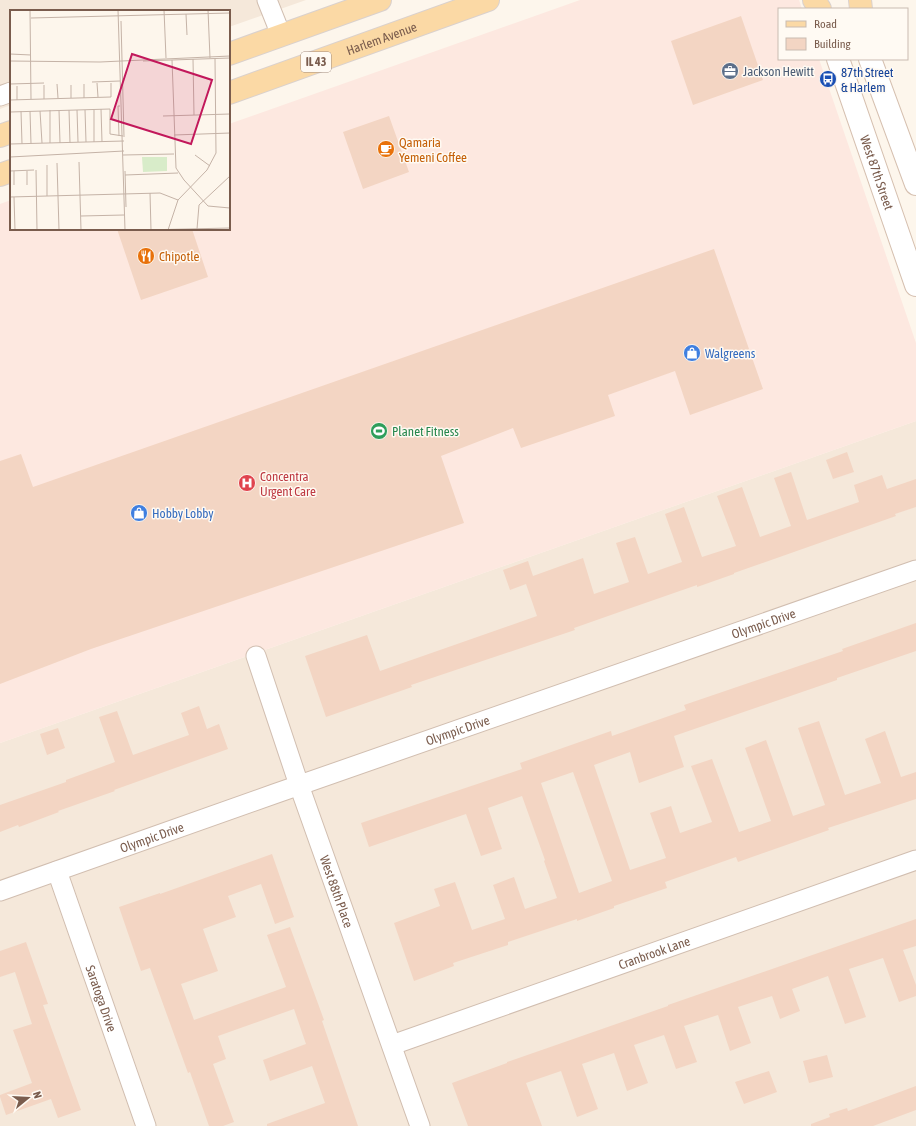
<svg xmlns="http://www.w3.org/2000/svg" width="916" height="1126" font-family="'Asap Condensed',sans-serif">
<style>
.residential{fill:#f5e8da}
.commercial{fill:#fde8e0}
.building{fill:#f3d5c3;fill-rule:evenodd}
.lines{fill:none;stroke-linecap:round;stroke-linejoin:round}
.minor-casing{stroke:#d1beb0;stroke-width:21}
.secondary-casing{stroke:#d6c0b0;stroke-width:24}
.primary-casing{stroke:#dad1cd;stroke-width:24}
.minor{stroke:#fff;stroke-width:19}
.secondary{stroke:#fff;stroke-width:22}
.primary{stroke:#fbd9a5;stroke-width:22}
.labels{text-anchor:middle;stroke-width:3;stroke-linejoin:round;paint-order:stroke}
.shield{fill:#fffaf3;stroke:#a28b7f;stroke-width:1}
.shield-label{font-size:12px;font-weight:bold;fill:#7a5c4d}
.street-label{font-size:13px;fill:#7a5c4d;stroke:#fffaf3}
.service-label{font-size:13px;fill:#4e5e75;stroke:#fffaf3;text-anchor:start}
.transit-label{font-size:13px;fill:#164399;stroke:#fffaf3;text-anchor:start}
.food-label{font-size:13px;fill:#c56008;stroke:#fffaf3;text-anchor:start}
.shop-label{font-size:13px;fill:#366cbe;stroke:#fffaf3;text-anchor:start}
.leisure-label{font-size:13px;fill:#27864d;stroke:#fffaf3;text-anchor:start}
.health-label{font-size:13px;fill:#be3a42;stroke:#fffaf3;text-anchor:start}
.inset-road{fill:none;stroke:#c5b3a7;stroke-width:1}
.view{fill:#c2185b;fill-opacity:0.15;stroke:#c2185b;stroke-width:2}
.inset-edge{fill:none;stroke:#7a5c4d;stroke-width:2}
</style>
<rect width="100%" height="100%" fill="#fdf6ec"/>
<!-- residential -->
<path class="residential" d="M0 0H306L229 27V11H11V105L0 109Z
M916 421V1126H0V743Z"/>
<!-- commercial -->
<path class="commercial" d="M580 0H799L802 9H779V59H819L916 343V421L0 743V204L11 200V229H229V124Z"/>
<!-- building -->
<path class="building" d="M741 16 763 80 693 105 671 41Z
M389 116 409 172 363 189 343 132Z
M117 229H192L208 277 141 300Z
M714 249 763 389 690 415 675 371 608 395 615 416 521 448 513 428 441 456 464 523 91 649 0 684V461L21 454 33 487Z
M847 452 854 472 833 479 826 460Z
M791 472 807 520 859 502 854 485 882 475 887 489 916 479V507L895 514 896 516 734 573V574L697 587V585L628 609 574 628 575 630 411 685 412 687 326 717 305 656 367 635 380 671 537 616 526 584 510 590 503 570 528 561 533 576 583 558 594 594 629 582 616 543 635 537 648 574 682 562 665 514 684 507 702 557 736 546 717 496 742 487 760 537 791 526 774 478Z
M916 623V651L837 678V680L674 736 684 767 639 783 630 752 594 765 630 870 666 858 650 813 671 806 680 833 712 822 691 766 712 759 739 832 771 821 745 748 766 740 793 816 825 805 798 728 819 721 845 795 881 783 865 739 885 731 901 777 916 772V799L828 828 829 830 738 862 736 857 665 882 667 888 614 906V908L577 921V919L508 942V945L453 963 454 966 414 981 394 923 440 906 434 889 455 882 472 930 505 919 493 885 514 877 525 909 557 898 544 861 545 860 522 796 488 808 502 849 481 856 466 814 369 847 361 823 522 769 520 763 574 744 611 731 612 736 686 710 684 705 843 651 842 649ZM573 772 612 881 579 893 541 783Z
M199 706 207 729 219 724 228 749 114 790 115 791 58 811 59 812 19 827 18 825 0 832V805L66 782V780L115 762 99 717 117 711 133 755 189 735 181 713Z
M58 728 65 748 47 755 40 734Z
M272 854 294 917 275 924 261 884 228 896 236 917 203 929 218 971 181 984 194 1020 286 987 267 935 290 927 324 1020 322 1021 358 1126H267V1124L325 1103 312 1066 270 1081 263 1060 306 1044 294 1009 218 1036 226 1059 213 1064 234 1122 223 1126H209L190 1072 188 1073 150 968 141 971 119 907 160 893V894Z
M916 919V946L903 950 916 985V996L899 1002 883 958 849 969 866 1017 845 1024 828 976 792 989 800 1011 780 1019 772 996 738 1007 751 1043 730 1051 718 1015 684 1026 697 1062 676 1069 664 1035 634 1045 648 1083 627 1091 614 1053 582 1064 598 1109 577 1117 561 1071 526 1083 542 1126H468L452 1083 507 1063V1062L668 1006V1005Z
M26 942 48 1004 43 1005 81 1110 58 1118 51 1099 6 1115 0 1097V1095L32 1083 13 1030 32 1024 15 972 0 977V951Z
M827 1055 833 1077 809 1083 803 1061Z
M769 1071 777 1092 744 1104 735 1082Z
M916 1086V1110L873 1126H811V1124L830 1117 829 1114 847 1108 848 1111Z"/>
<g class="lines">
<!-- minor casing -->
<g class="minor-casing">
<g id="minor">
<path d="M267 0 281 35"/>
<path d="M0 96 11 92"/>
<path id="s1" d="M256 656 299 785 420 1126"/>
<path id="s2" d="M57 871 146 1126"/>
<path id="s3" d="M0 891 274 794 916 570"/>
<path id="s4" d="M392 1045 916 860"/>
</g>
</g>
<!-- secondary casing -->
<g class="secondary-casing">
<g id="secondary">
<path id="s5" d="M838 59 916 285"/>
<path d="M870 59 916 184"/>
</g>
</g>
<!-- primary casing -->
<g class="primary-casing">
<g id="primary">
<path d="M814 0 820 9"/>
<path d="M860 0 861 9"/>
<path d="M229 54 380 0"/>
<path id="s6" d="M229 93 488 0"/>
<path d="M0 136 11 132"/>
<path d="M0 175 11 171"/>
</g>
</g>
<!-- minor -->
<use href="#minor" class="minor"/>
<!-- secondary -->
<use href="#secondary" class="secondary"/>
<!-- primary -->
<use href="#primary" class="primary"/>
</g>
<!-- icons -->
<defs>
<g id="office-disc" transform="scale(0.9)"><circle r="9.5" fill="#5c6f8a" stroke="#fffaf3"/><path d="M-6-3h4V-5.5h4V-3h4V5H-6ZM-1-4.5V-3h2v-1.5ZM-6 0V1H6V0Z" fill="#fff"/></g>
<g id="bus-disc" transform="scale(0.9)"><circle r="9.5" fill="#1a4fb4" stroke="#fffaf3"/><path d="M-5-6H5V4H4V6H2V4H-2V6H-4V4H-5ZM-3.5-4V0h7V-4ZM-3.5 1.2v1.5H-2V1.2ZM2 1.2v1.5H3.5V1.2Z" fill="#fff"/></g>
<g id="cafe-disc" transform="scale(0.9)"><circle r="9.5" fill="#e8710a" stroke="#fffaf3"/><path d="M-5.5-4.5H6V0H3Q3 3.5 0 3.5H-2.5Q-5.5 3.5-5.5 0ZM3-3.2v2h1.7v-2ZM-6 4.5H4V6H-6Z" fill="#fff"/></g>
<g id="restaurant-disc" transform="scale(0.9)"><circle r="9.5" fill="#e8710a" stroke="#fffaf3"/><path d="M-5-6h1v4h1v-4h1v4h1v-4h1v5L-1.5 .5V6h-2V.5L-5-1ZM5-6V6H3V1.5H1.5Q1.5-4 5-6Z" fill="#fff"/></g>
<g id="shop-disc" transform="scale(0.9)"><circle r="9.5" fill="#3f7fe0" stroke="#fffaf3"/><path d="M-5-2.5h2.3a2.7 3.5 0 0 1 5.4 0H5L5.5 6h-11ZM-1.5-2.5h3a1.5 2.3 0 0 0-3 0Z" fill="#fff"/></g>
<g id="stadium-disc" transform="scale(0.9)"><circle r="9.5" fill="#2e9e5b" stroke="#fffaf3"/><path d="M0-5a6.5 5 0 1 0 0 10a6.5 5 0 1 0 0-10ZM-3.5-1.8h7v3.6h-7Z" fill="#fff"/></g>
<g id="hospital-disc" transform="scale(0.9)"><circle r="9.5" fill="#e0444e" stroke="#fffaf3"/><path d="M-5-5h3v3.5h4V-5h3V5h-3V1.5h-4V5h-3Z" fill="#fff"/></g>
</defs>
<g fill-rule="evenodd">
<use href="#office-disc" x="730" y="71"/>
<use href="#bus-disc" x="828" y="79"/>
<use href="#cafe-disc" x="386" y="149"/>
<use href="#restaurant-disc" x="146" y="256"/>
<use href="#shop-disc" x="692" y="353"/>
<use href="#stadium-disc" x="379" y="431"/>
<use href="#hospital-disc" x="247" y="483"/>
<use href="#shop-disc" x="139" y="513"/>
</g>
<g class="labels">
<!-- shield labels -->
<rect class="shield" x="301" y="52" width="30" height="20" rx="3"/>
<g class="shield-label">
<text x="316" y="66">IL 43</text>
</g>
<!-- street labels -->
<g class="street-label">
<text dy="5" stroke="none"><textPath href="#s6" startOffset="162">Harlem Avenue</textPath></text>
<text dy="5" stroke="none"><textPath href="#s5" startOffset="120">West 87th Street</textPath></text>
<text dy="5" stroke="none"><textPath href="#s3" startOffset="809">Olympic Drive</textPath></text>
<text dy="5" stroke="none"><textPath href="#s3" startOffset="485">Olympic Drive</textPath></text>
<text dy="5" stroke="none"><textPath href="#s3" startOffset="161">Olympic Drive</textPath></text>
<text dy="5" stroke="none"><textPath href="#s1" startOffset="249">West 88th Place</textPath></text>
<text dy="5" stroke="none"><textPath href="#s4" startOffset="278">Cranbrook Lane</textPath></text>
<text dy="5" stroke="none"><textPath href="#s2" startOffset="135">Saratoga Drive</textPath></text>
</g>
<!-- service labels -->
<g class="service-label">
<text x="743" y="76">Jackson Hewitt</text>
</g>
<!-- transit labels -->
<g class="transit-label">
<text x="841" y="77">87th Street<tspan x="841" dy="15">&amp; Harlem</tspan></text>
</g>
<!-- food labels -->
<g class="food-label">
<text x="399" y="147">Qamaria<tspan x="399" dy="15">Yemeni Coffee</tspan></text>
<text x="159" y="261">Chipotle</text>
</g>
<!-- shop labels -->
<g class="shop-label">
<text x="705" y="358">Walgreens</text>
<text x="152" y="518">Hobby Lobby</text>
</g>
<!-- leisure labels -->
<g class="leisure-label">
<text x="392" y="436">Planet Fitness</text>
</g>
<!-- health labels -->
<g class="health-label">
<text x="260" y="481">Concentra<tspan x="260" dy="15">Urgent Care</tspan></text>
</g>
</g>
<!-- overview -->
<g transform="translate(10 10)">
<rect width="220" height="220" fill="#fdf6ec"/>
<path d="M132 147H157V161L133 162Z" fill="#d8ecc9"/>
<path class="inset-road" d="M20 0 21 89M108 0 115 220M154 0 156 48M198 0 200 48M176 4 177 25M21 8 220 3M111 11 114 127M0 44 21 45M183 49 184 105M162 50 166 158 174 170 198 196 220 198M0 51 90 52 220 46M133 51 220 48M82 72 110 71M87 73 88 87M0 74 34 73M47 74 48 88M74 74V88M34 75V89M61 75V88M7 76V90M0 90 101 87V73M91 99 92 132M40 100V133M49 100 50 133M59 100 60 133M67 100 68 132M75 100 76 132M84 100V132M11 101 12 134M20 101 21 134M30 101 32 133M0 102 100 99V124L113 126M153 106 220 104M0 119V134M164 125 220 123M109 126 108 96H110M0 134 114 131M113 145 164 144M185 145 200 156M0 147 114 141M69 152 71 220M47 153 49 220M37 155V186M26 160 27 220M0 161 24 160M4 161V175M17 161V175M115 161 116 197M115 165 168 163M140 183 141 220M0 187 150 183 168 190M4 187 5 220M71 206 114 205M187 219 189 195 220 166M133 220 220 218M158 220 168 190 197 160 206 143 205 49"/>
<path class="view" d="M122 44 202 70 181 134 101 109Z"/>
<rect width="220" height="220" class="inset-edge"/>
</g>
<!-- legend -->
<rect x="778" y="8" width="130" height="52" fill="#fffaf3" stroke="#cabbb1"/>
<rect x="786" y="21" width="20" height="6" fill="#fbd9a5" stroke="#cabbb1"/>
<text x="814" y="28" font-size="12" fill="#7a5c4d">Road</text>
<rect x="786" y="38" width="20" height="12" fill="#f3d5c3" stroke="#cabbb1"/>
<text x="814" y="48" font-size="12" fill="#7a5c4d">Building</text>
<!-- north arrow -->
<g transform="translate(28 1098) rotate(72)" stroke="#fffaf3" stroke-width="3" paint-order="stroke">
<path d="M0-3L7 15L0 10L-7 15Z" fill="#7a5c4d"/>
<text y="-6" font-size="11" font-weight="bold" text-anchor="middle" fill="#7a5c4d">N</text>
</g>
</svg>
